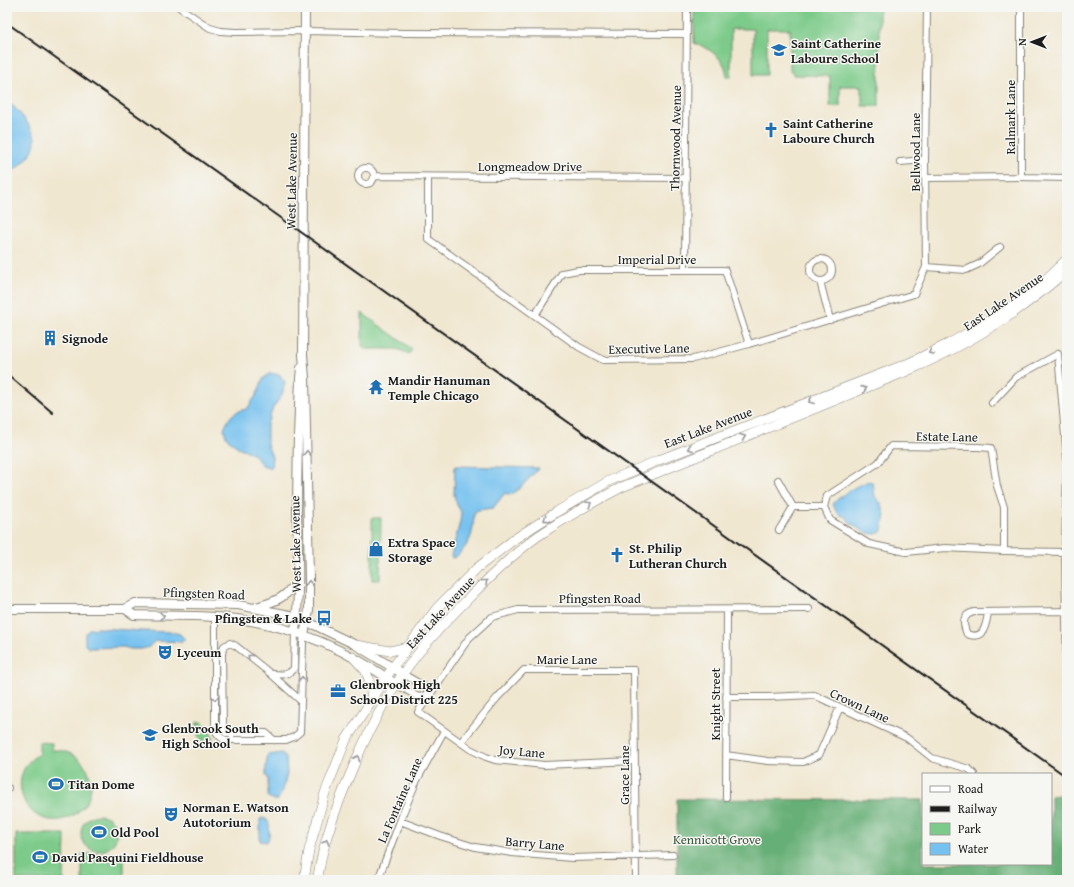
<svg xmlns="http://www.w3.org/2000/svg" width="1074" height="887" font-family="'Gentium Book Plus',serif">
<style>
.green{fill:#7dcb8a;stroke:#4c7453}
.forest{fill:#66af76;stroke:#416649}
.water{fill:#75c1ef;stroke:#486e86}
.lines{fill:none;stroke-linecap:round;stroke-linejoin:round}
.street-casing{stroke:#868276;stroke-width:8}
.secondary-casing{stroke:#868276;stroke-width:10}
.primary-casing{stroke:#868276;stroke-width:10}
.street{stroke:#fff;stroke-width:6}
.secondary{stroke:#fff;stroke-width:8}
.primary{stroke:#fff;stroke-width:9}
.rail{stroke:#1c1c1c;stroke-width:2}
.oneway{stroke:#999}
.labels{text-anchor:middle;stroke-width:3;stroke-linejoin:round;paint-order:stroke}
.poi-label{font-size:13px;font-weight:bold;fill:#1c1c1c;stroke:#f6f6f2;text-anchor:start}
.street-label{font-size:13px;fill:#1c1c1c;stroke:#f6f6f2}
.park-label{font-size:13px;fill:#3e5942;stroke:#f6f6f2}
</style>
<rect width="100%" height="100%" fill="#f6f6f2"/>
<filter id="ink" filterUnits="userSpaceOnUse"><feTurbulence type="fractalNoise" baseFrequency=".025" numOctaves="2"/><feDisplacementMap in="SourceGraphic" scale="8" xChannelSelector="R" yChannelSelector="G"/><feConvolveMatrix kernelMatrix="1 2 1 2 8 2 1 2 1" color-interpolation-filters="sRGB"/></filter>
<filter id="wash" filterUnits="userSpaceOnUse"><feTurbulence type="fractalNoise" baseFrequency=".012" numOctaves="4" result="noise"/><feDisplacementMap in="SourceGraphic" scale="16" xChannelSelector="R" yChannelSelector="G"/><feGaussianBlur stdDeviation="0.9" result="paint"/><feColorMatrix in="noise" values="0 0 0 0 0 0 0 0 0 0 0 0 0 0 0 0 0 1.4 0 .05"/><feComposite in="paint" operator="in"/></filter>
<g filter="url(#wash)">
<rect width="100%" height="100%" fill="#f0e7d0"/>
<!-- green -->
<path class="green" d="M694 7H879V106H862V86H840V106H830V76L793 75V72L790 71V29H767V75H753V29H731V77H727C726 74 726 70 725 67 719 55 707 47 694 43Z
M362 313 412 349 409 354 397 349H365L362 346Z
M372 518H381L380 580H372Z
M197 722H202C209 730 214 736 214 746 198 745 197 735 197 722Z
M39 742 52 743V750C72 749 90 763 91 784 91 795 87 804 79 811 74 816 67 819 60 820 21 825 5 772 39 754Z
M81 833a18 18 0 1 1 36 0a18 18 0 1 1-36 0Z
M16 834H65L64 880H16Z
M82 854H124V880H82Z"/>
<!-- forest -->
<path class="forest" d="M1067 794V880H677V799L923 800V864H1051V796Z"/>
<!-- water -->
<path class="water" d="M7 100C14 107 20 113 26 121 29 126 35 133 35 140 35 156 18 167 7 175Z
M270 373 280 375 285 382 282 395 273 408 267 424V444L272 457 271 468 262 465 254 455 246 450 239 448 226 437 224 429C230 416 232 412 247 409L257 394 263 379Z
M455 466 539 468 521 487 511 495 505 493 493 508 478 510 474 513C473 531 473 539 460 553 457 556 456 558 452 558L451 556 460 522 461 512 457 505 454 495Z
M870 481 873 483 875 497 881 503 885 515 882 530 881 532 876 534 866 533 850 523 846 517C839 516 835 511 833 504 840 495 859 484 870 481Z
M99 628 141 631 172 632 180 634 183 637 185 640C180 643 162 641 155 641L149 647 142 649H131L123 647 89 648 85 645V634L89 629Z
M282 753 286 759 287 774 284 785 278 800C274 801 271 799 268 797V778L266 776V766L268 755Z
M263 818 268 820C270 826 270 837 267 842L260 841V819Z"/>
</g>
<g filter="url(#ink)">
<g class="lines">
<!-- street casing -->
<g class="street-casing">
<path id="street" d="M179 7 210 28 221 31 235 32 305 31 405 33 687 34
M1020 7 1021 8V177
M900 162 925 160
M358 176a8 8 0 1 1 16 0a8 8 0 1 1-16 0Z
M374 176 686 178
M428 177V239L579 347 603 360 693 359 749 344 914 294 926 267 925 160 927 7
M925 178 1021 177 1067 178
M810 270a11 11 0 1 1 22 0a11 11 0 1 1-22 0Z
M926 267 966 270 979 264 1000 247
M685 270 687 7
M820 281 830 320
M535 315 562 273 578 270H725L749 344
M992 403 1016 377 1058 354 1067 459
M891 446 977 447 991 448 997 486 1004 507V551L945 548 906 552 869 544 830 520 824 507 827 496 878 463Z
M1067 466 1065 552 1067 681
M778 480 793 507
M779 530 793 507H824
M1004 551 1065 552
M988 613C986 625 984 641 967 634 963 625 961 615 974 612L1067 611
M215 617V729C217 735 220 738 226 740H286L294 737 300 732 303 643 304 635
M271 674C281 675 288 676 294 668L295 632
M403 674 424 686 430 694
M396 684 418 697 430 694
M726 697H768L814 695 907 738 932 758 969 769 974 774
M274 740 266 733H226L223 729 222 654 223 649 224 646 230 643 236 646 271 674 301 701
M461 742 497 698 524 670H634L636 880
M726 755 768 761 803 762 819 755 840 707
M635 761 544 765 495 760 486 757 470 749 418 712 469 638 492 617 518 610 809 609
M7 788H8
M726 797 727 610
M400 821 440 836 475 847 512 853 572 858 673 855
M378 880 403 813 417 780 444 731"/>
</g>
<!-- secondary casing -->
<g class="secondary-casing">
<path id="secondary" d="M256 607C275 602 288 597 298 579
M7 609H125L134 615C166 616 197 615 229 618 290 624 346 649 396 684
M125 609 135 603 238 605 290 615 314 625 356 645 403 674
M295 632C300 592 298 553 297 513 297 468 298 423 300 378L301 368
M304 635 309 610V579L305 378 303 355 305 7"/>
</g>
<!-- primary casing -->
<g class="primary-casing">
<path id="primary" d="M356 645 390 651 408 647
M353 657 365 670 369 679 372 699
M304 880 309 850 325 793 346 740 393 667 437 608 477 568 516 538 558 511 609 481 659 460 909 363 950 343 978 327 1006 310 1044 281 1067 259
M317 880C320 868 321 856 325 844 332 817 343 791 354 765 372 722 394 681 425 645 437 631 450 617 464 603 487 579 511 556 538 536 565 518 593 502 622 487L907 371C965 346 1020 313 1067 270"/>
</g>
<!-- street -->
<use href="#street" class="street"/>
<!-- secondary -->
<use href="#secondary" class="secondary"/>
<!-- primary -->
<use href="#primary" class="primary"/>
<!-- rail -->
<path class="rail" d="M7 23 1067 777
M7 374 53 413"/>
</g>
<!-- one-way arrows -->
<defs><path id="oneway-chevron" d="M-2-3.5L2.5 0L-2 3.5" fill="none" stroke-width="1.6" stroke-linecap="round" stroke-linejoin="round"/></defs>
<g class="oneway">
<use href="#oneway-chevron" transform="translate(931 352) rotate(154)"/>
<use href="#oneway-chevron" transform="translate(864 389) rotate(-22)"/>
<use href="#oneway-chevron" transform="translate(811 401) rotate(159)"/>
<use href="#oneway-chevron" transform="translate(743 437) rotate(-22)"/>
<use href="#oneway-chevron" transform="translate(690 448) rotate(159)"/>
<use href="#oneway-chevron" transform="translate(307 453) rotate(-91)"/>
<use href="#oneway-chevron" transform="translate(589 504) rotate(-31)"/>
<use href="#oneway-chevron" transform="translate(546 519) rotate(147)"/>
<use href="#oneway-chevron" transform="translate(485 582) rotate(-43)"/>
<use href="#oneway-chevron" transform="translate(309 583) rotate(-90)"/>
<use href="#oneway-chevron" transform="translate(162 616) rotate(1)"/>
<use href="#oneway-chevron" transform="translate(250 657) rotate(-141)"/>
<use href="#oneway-chevron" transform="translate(302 679) rotate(-88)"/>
<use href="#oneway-chevron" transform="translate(215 698) rotate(90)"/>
<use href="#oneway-chevron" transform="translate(357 758) rotate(-66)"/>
<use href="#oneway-chevron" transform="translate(326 842) rotate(-74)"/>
</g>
</g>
<!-- icons -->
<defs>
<g id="school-bare" transform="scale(1.2)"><path d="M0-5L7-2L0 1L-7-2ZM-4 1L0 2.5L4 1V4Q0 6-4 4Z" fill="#1f6fb2" stroke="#f6f6f2" stroke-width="2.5" paint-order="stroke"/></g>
<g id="church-bare" transform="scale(1.2)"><path d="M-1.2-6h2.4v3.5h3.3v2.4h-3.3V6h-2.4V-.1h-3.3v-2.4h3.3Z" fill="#1f6fb2" stroke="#f6f6f2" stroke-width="2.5" paint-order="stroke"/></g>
<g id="building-bare" transform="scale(1.2)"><path d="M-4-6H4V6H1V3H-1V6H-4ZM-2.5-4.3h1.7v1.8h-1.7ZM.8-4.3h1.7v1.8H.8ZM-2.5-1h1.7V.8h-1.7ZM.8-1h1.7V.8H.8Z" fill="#1f6fb2" stroke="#f6f6f2" stroke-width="2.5" paint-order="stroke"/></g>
<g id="temple-bare" transform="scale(1.2)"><path d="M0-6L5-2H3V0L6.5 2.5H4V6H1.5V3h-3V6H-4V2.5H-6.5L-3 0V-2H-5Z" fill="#1f6fb2" stroke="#f6f6f2" stroke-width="2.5" paint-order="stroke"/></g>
<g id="shop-bare" transform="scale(1.2)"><path d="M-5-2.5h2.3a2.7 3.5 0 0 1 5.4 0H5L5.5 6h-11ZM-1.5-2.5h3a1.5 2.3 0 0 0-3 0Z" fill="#1f6fb2" stroke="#f6f6f2" stroke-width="2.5" paint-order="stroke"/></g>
<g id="bus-bare" transform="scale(1.2)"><path d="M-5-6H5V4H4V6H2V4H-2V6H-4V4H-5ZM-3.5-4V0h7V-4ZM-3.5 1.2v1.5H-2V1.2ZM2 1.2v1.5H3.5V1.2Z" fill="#1f6fb2" stroke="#f6f6f2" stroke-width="2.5" paint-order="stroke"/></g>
<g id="theatre-bare" transform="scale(1.2)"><path d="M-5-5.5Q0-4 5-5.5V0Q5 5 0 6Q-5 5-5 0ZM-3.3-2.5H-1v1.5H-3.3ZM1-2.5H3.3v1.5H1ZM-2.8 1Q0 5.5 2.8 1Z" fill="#1f6fb2" stroke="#f6f6f2" stroke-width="2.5" paint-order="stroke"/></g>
<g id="office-bare" transform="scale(1.2)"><path d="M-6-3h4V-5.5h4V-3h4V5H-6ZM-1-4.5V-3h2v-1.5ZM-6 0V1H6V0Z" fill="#1f6fb2" stroke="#f6f6f2" stroke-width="2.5" paint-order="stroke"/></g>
<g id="stadium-bare" transform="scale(1.2)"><path d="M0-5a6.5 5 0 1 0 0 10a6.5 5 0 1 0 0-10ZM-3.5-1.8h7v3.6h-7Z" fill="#1f6fb2" stroke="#f6f6f2" stroke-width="2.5" paint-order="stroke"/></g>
</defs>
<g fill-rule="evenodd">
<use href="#school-bare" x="779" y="50"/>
<use href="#church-bare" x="771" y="130"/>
<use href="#building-bare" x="50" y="338"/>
<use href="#temple-bare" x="376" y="387"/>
<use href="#shop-bare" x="376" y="549"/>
<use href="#church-bare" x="617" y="555"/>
<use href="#bus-bare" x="324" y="618"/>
<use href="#theatre-bare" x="165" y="652"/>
<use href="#office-bare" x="338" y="691"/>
<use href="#school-bare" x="150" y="735"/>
<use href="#stadium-bare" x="56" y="784"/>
<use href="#theatre-bare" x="171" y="814"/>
<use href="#stadium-bare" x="99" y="832"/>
<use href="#stadium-bare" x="40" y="857"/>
</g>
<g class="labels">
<!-- poi labels -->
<g class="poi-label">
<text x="791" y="48">Saint Catherine<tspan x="791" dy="15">Laboure School</tspan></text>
<text x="783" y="128">Saint Catherine<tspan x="783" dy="15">Laboure Church</tspan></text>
<text x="62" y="343">Signode</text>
<text x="388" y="385">Mandir Hanuman<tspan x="388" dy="15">Temple Chicago</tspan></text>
<text x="388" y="547">Extra Space<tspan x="388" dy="15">Storage</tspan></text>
<text x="629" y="553">St. Philip<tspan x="629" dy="15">Lutheran Church</tspan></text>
<text x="312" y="623" text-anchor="end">Pfingsten &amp; Lake</text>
<text x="177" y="657">Lyceum</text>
<text x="350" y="689">Glenbrook High<tspan x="350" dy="15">School District 225</tspan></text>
<text x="162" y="733">Glenbrook South<tspan x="162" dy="15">High School</tspan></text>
<text x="68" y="789">Titan Dome</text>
<text x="183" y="812">Norman E. Watson<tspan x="183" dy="15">Autotorium</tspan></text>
<text x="111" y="837">Old Pool</text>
<text x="52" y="862">David Pasquini Fieldhouse</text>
</g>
<!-- street labels -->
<g class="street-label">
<text transform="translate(1010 117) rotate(-90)" y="5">Ralmark Lane</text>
<text transform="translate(675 138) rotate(-89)" y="5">Thornwood Avenue</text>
<text transform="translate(915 152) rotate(-90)" y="5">Bellwood Lane</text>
<text x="530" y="171">Longmeadow Drive</text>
<text transform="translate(291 181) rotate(-89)" y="5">West Lake Avenue</text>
<text x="657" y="264">Imperial Drive</text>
<text transform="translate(1003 301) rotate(-34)" y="5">East Lake Avenue</text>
<text transform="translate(649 348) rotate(-1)" y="5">Executive Lane</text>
<text transform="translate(708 427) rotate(-21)" y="5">East Lake Avenue</text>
<text transform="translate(947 436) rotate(1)" y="5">Estate Lane</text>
<text transform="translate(295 544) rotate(-91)" y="5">West Lake Avenue</text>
<text transform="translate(204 593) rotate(2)" y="5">Pfingsten Road</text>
<text x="600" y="603">Pfingsten Road</text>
<text transform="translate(440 612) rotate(-47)" y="5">East Lake Avenue</text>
<text x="567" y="664">Marie Lane</text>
<text transform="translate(715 704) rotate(-90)" y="5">Knight Street</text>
<text transform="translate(860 705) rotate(25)" y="5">Crown Lane</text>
<text transform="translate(522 751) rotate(5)" y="5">Joy Lane</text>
<text transform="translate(624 775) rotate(-90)" y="5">Grace Lane</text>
<text transform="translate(399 800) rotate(-66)" y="5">La Fontaine Lane</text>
<text transform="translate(535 843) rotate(5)" y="5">Barry Lane</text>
</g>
<!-- park labels -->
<g class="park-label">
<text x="717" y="844">Kennicott Grove</text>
</g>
</g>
<!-- margin -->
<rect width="1074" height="887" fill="none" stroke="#f6f6f2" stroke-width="24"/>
<!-- legend -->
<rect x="922" y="773" width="130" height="92" fill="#f6f6f2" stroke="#9f9f9c"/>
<rect x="930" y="786" width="20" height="6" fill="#ffffff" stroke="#9f9f9c"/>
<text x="958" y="793" font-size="12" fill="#1c1c1c">Road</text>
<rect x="930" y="806" width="20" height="6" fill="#1c1c1c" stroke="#9f9f9c"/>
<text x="958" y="813" font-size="12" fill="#1c1c1c">Railway</text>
<rect x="930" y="823" width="20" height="12" fill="#7dcb8a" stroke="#9f9f9c"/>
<text x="958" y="833" font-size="12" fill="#1c1c1c">Park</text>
<rect x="930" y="843" width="20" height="12" fill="#75c1ef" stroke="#9f9f9c"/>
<text x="958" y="853" font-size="12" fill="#1c1c1c">Water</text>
<!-- north arrow -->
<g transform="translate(1032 42) rotate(270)" stroke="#f6f6f2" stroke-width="3" paint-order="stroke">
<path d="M0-3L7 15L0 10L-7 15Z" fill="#1c1c1c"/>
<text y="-6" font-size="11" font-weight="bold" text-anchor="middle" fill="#1c1c1c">N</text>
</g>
</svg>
